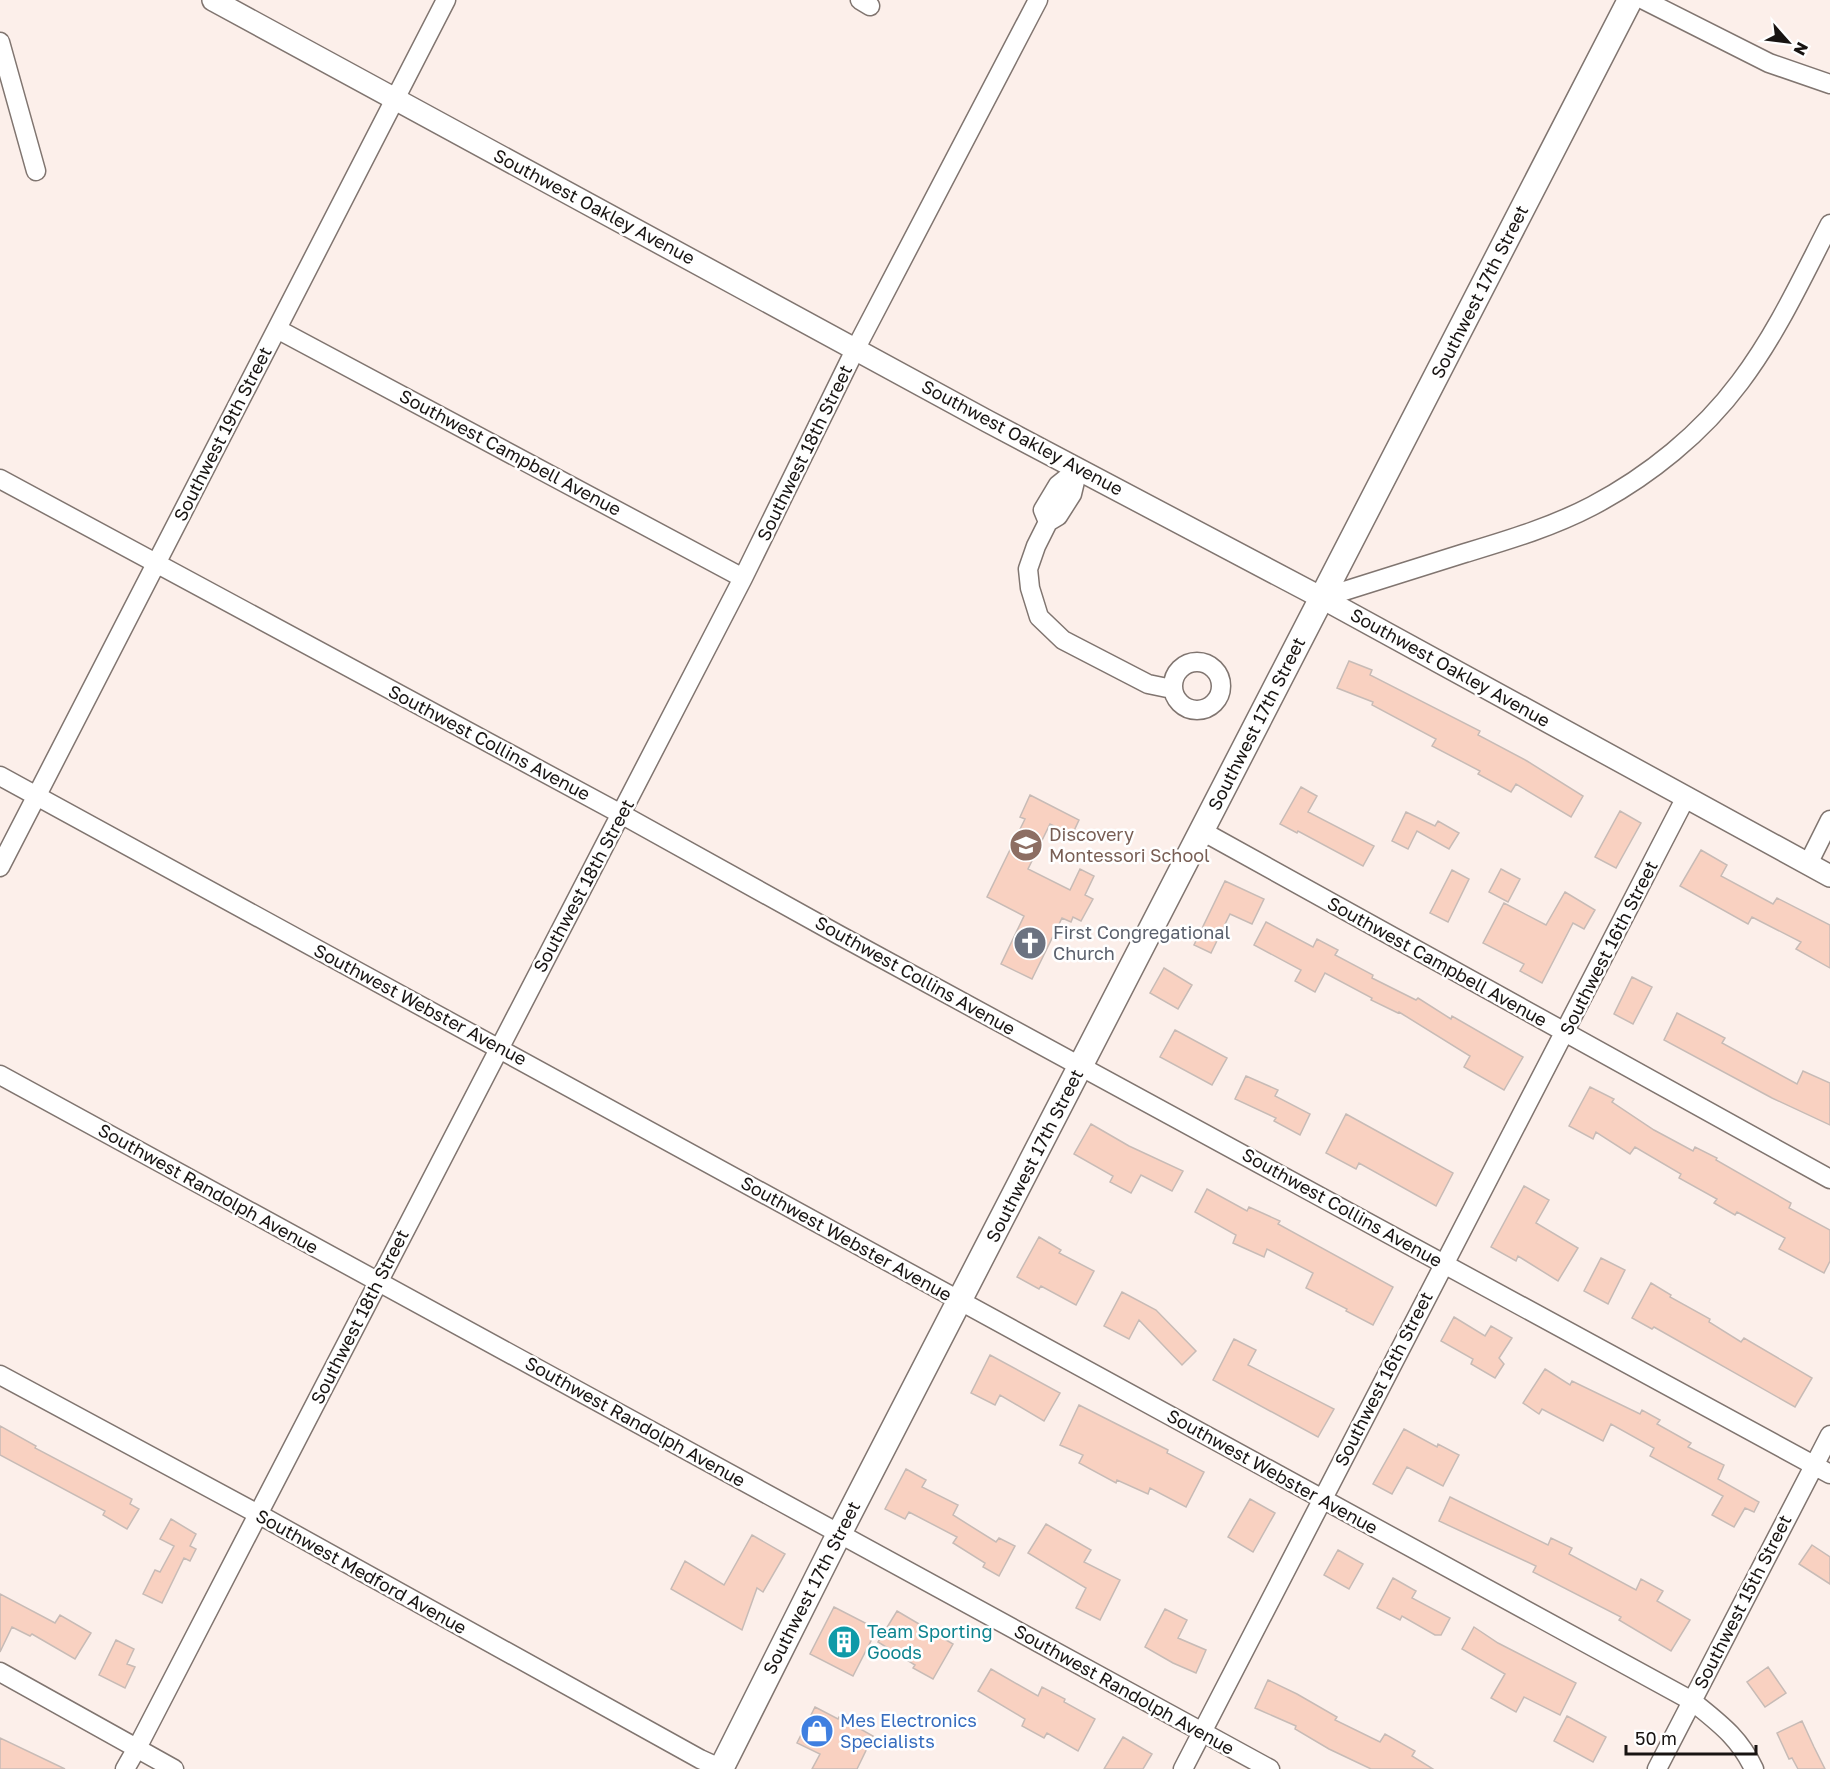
<svg xmlns="http://www.w3.org/2000/svg" width="1830" height="1769" font-family="'Golos Text',sans-serif">
<style>
.building{fill:#f9d1c1;stroke:#c7bbb6;stroke-width:1.5}
.lines{fill:none;stroke-linecap:round;stroke-linejoin:round}
.minor-casing{stroke:#807570;stroke-width:21}
.tertiary-casing{stroke:#807570;stroke-width:24}
.secondary-casing{stroke:#807570;stroke-width:27}
.minor{stroke:#fff;stroke-width:18}
.tertiary{stroke:#fff;stroke-width:21}
.secondary{stroke:#fff;stroke-width:24}
.labels{text-anchor:middle;stroke-width:5;stroke-linejoin:round;paint-order:stroke}
.street-label{font-size:18px;fill:#181412;stroke:#fff}
.education-label{font-size:18px;fill:#785e54;stroke:#fff;text-anchor:start}
.worship-label{font-size:18px;fill:#5b616d;stroke:#fff;text-anchor:start}
.culture-label{font-size:18px;fill:#0d838f;stroke:#fff;text-anchor:start}
.shop-label{font-size:18px;fill:#366cbe;stroke:#fff;text-anchor:start}
</style>
<rect width="100%" height="100%" fill="#fcefea"/>
<!-- building -->
<path class="building" d="M1349 661 1372 670 1370 675 1480 731 1478 735 1527 761 1583 796 1571 817 1516 784 1511 792 1478 774 1480 771 1432 746 1436 739 1372 705 1373 702 1337 688Z
M1301 787 1317 796 1308 812 1374 846 1363 866 1298 831 1297 833 1280 824Z
M1030 795 1079 820 1072 835 1050 824 1028 869 1070 890 1080 869 1094 876 1085 895 1093 899 1081 921 1073 917 1071 922 1062 918 1032 979 1001 964 1024 916 987 897 1025 819 1020 817Z
M1620 811 1641 823 1616 868 1595 857Z
M1406 812 1435 826 1438 821 1459 833 1449 849 1417 831 1408 849 1392 841Z
M1701 850 1727 865 1721 876 1773 904 1777 898 1830 925V968L1796 949 1801 942 1752 917 1748 924 1680 886Z
M1501 869 1520 879 1508 902 1489 892Z
M1452 870 1469 879 1448 922 1430 913Z
M1225 881 1264 899 1252 924 1230 914 1211 953 1194 945Z
M1565 892 1595 910 1584 929 1573 923 1542 983 1520 971 1524 964 1483 943 1504 903 1546 925Z
M1266 922 1313 947 1317 939 1338 950 1335 955 1373 975 1372 978 1416 1000 1418 998 1451 1019 1452 1016 1523 1057 1504 1090 1464 1067 1470 1056 1399 1012 1398 1013 1371 1000 1372 998 1325 973 1315 992 1295 981 1301 970 1254 945Z
M1164 968 1192 985 1178 1009 1150 993Z
M1632 977 1652 987 1633 1024 1614 1014Z
M1677 1013 1725 1038 1722 1043 1797 1084 1803 1071 1830 1083V1125L1772 1098 1664 1040Z
M1175 1030 1227 1058 1212 1085 1160 1057Z
M1246 1076 1278 1090 1275 1096 1310 1114 1300 1135 1274 1121 1276 1118 1235 1099Z
M1590 1087 1614 1099 1612 1102 1654 1130 1693 1151 1695 1147 1717 1158 1716 1160 1791 1203 1789 1208 1830 1230V1261L1824 1273 1779 1249 1785 1238 1737 1212 1735 1215 1714 1203 1717 1199 1679 1178 1681 1174 1635 1147 1630 1154 1596 1132 1593 1139 1569 1126Z
M1346 1114 1453 1173 1436 1206 1359 1163 1356 1169 1326 1153Z
M1091 1124 1129 1146 1183 1171 1172 1191 1141 1175 1131 1193 1110 1182 1113 1176 1074 1154Z
M1524 1186 1549 1200 1536 1223 1578 1248 1558 1281 1518 1256 1516 1261 1491 1247Z
M1207 1189 1247 1211 1249 1207 1280 1221 1278 1224 1393 1287 1373 1325 1346 1311 1347 1309 1306 1288 1313 1273 1267 1249 1264 1257 1233 1243 1236 1235 1195 1212Z
M1039 1237 1061 1250 1059 1253 1094 1271 1076 1305 1041 1286 1039 1289 1017 1277Z
M1601 1258 1625 1270 1608 1304 1584 1291Z
M1651 1283 1671 1295 1670 1297 1710 1319 1709 1322 1741 1342 1744 1338 1812 1378 1795 1407 1654 1327 1652 1329 1632 1318Z
M1122 1292 1156 1310 1196 1351 1182 1365 1139 1320 1129 1339 1104 1326Z
M1454 1317 1485 1336 1491 1326 1512 1338 1499 1358 1504 1364 1495 1378 1471 1364 1473 1359 1441 1341Z
M1234 1339 1256 1350 1248 1365 1334 1409 1318 1437 1213 1380Z
M990 1355 1060 1393 1044 1421 1000 1395 995 1405 971 1393Z
M1545 1369 1570 1385 1572 1381 1640 1414 1642 1410 1660 1420 1657 1424 1691 1443 1688 1447 1724 1465 1718 1479 1759 1502 1754 1512 1745 1508 1734 1527 1712 1515 1723 1496 1650 1456 1654 1448 1611 1424 1603 1441 1542 1409 1539 1414 1523 1403Z
M1079 1405 1168 1450 1167 1453 1204 1472 1186 1507 1150 1488 1148 1494 1117 1480 1116 1483 1079 1463 1083 1455 1060 1445Z
M0 1426 36 1446 35 1448 132 1499 130 1504 139 1509 127 1529 103 1515 105 1511 0 1455Z
M1404 1429 1437 1447 1438 1444 1459 1455 1443 1486 1407 1467 1392 1494 1373 1484Z
M906 1469 926 1480 922 1487 958 1505 953 1515 996 1542 999 1538 1015 1546 999 1576 983 1567 985 1563 953 1543 957 1537 909 1512 905 1519 885 1509Z
M1450 1497 1548 1545 1551 1538 1572 1548 1569 1554 1636 1590 1641 1579 1663 1591 1657 1601 1690 1620 1671 1651 1619 1620 1621 1617 1533 1572 1536 1566 1439 1521Z
M1250 1499 1275 1513 1253 1552 1228 1537Z
M171 1519 196 1534 190 1546 196 1549 190 1561 184 1558 162 1603 143 1594 155 1570 160 1572 174 1546 160 1539Z
M1046 1524 1091 1550 1084 1562 1120 1580 1100 1620 1076 1608 1086 1588 1028 1553Z
M752 1535 785 1554 763 1592 757 1588 742 1630 671 1589 685 1561 724 1585Z
M1812 1545 1830 1557V1584L1799 1564Z
M1338 1550 1363 1564 1349 1589 1324 1575Z
M1393 1578 1416 1591 1412 1598 1450 1618 1441 1635H1435L1402 1616 1400 1620 1377 1608Z
M0 1594 55 1623 60 1615 91 1633 75 1659 32 1634 30 1636 12 1627 0 1652Z
M834 1607 877 1629 853 1676 810 1654Z
M1165 1609 1187 1620 1178 1638 1206 1650 1196 1673 1173 1663 1145 1647Z
M897 1611 953 1644 933 1679 913 1668 915 1665 878 1642Z
M1474 1627 1498 1643 1576 1683 1560 1715 1524 1697 1516 1712 1491 1698 1505 1674 1462 1649Z
M116 1640 134 1649 127 1664 135 1667 125 1688 99 1675Z
M1768 1667 1786 1693 1765 1707 1747 1682Z
M991 1669 1038 1696 1042 1687 1065 1699 1064 1702 1095 1719 1078 1751 1047 1733 1044 1738 1022 1726 1025 1719 978 1691Z
M1268 1680 1297 1694 1337 1717 1335 1720 1380 1742 1385 1734 1415 1751 1412 1756 1433 1769H1371L1329 1749 1295 1729 1296 1726 1255 1708Z
M815 1707 838 1719 839 1717 873 1736 857 1769H812L820 1754 797 1743Z
M1567 1716 1606 1737 1593 1762 1554 1741Z
M1802 1721 1814 1747 1825 1769H1798L1792 1758 1789 1759 1777 1733Z
M1123 1737 1152 1754 1143 1769H1104Z
M0 1738 65 1769H0Z"/>
<g class="lines">
<!-- minor casing -->
<g class="minor-casing">
<path id="minor" d="M860 0 870 6
M1644 0 1769 63 1830 84
M0 42 36 171
M277 329 743 578
M1078 469 1072 494 1058 516 1048 522 1036 546 1028 569 1030 588 1039 617 1063 640 1148 684 1172 689
M0 479 621 814 839 935 1830 1474
M1048 522 1043 510 1058 485 1078 469
M1322 598C1370 583 1417 568 1465 553 1508 540 1552 527 1592 506 1649 476 1702 433 1740 382 1777 333 1802 278 1830 224
M1173 686a24 24 0 1 1 48 0a24 24 0 1 1-48 0Z
M0 776 1692 1701C1719 1723 1739 1737 1754 1769
M1202 831 1830 1179
M1808 864 1830 820
M0 867 446 0
M0 1075 1270 1769
M0 1375 258 1514 700 1759 722 1769
M0 1672 174 1769
M125 1769 137 1748 743 578 856 348 1038 0
M1183 1769 1686 797
M1657 1769 1830 1435"/>
</g>
<!-- tertiary casing -->
<g class="tertiary-casing">
<path id="tertiary" d="M213 0 987 421 1322 598 1830 876"/>
</g>
<!-- secondary casing -->
<g class="secondary-casing">
<path id="secondary" d="M721 1769 839 1534 1630 0"/>
</g>
<!-- minor -->
<use href="#minor" class="minor"/>
<!-- tertiary -->
<use href="#tertiary" class="tertiary"/>
<!-- secondary -->
<use href="#secondary" class="secondary"/>
</g>
<!-- icons -->
<defs>
<g id="school-disc" transform="scale(1.725)"><circle r="9.5" fill="#8d6e63" stroke="#fff"/><path d="M0-5L7-2L0 1L-7-2ZM-4 1L0 2.5L4 1V4Q0 6-4 4Z" fill="#fff"/></g>
<g id="church-disc" transform="scale(1.725)"><circle r="9.5" fill="#6b7280" stroke="#fff"/><path d="M-1.2-6h2.4v3.5h3.3v2.4h-3.3V6h-2.4V-.1h-3.3v-2.4h3.3Z" fill="#fff"/></g>
<g id="building-disc" transform="scale(1.725)"><circle r="9.5" fill="#0f9aa8" stroke="#fff"/><path d="M-4-6H4V6H1V3H-1V6H-4ZM-2.5-4.3h1.7v1.8h-1.7ZM.8-4.3h1.7v1.8H.8ZM-2.5-1h1.7V.8h-1.7ZM.8-1h1.7V.8H.8Z" fill="#fff"/></g>
<g id="shop-disc" transform="scale(1.725)"><circle r="9.5" fill="#3f7fe0" stroke="#fff"/><path d="M-5-2.5h2.3a2.7 3.5 0 0 1 5.4 0H5L5.5 6h-11ZM-1.5-2.5h3a1.5 2.3 0 0 0-3 0Z" fill="#fff"/></g>
</defs>
<g fill-rule="evenodd">
<use href="#school-disc" x="1026" y="845"/>
<use href="#church-disc" x="1030" y="943"/>
<use href="#building-disc" x="844" y="1642"/>
<use href="#shop-disc" x="817" y="1731"/>
</g>
<g class="labels">
<!-- street labels -->
<g class="street-label">
<text transform="translate(594 207) rotate(28)" y="6">Southwest Oakley Avenue</text>
<text transform="translate(1480 292) rotate(-63)" y="6">Southwest 17th Street</text>
<text transform="translate(223 434) rotate(-63)" y="6">Southwest 19th Street</text>
<text transform="translate(1022 438) rotate(28)" y="6">Southwest Oakley Avenue</text>
<text transform="translate(510 453) rotate(28)" y="6">Southwest Campbell Avenue</text>
<text transform="translate(805 453) rotate(-64)" y="6">Southwest 18th Street</text>
<text transform="translate(1450 668) rotate(29)" y="6">Southwest Oakley Avenue</text>
<text transform="translate(1257 724) rotate(-63)" y="6">Southwest 17th Street</text>
<text transform="translate(489 743) rotate(28)" y="6">Southwest Collins Avenue</text>
<text transform="translate(584 886) rotate(-62)" y="6">Southwest 18th Street</text>
<text transform="translate(1609 948) rotate(-63)" y="6">Southwest 16th Street</text>
<text transform="translate(1437 962) rotate(29)" y="6">Southwest Campbell Avenue</text>
<text transform="translate(915 976) rotate(29)" y="6">Southwest Collins Avenue</text>
<text transform="translate(420 1005) rotate(28)" y="6">Southwest Webster Avenue</text>
<text transform="translate(1035 1156) rotate(-63)" y="6">Southwest 17th Street</text>
<text transform="translate(208 1189) rotate(29)" y="6">Southwest Randolph Avenue</text>
<text transform="translate(1342 1208) rotate(29)" y="6">Southwest Collins Avenue</text>
<text transform="translate(846 1239) rotate(29)" y="6">Southwest Webster Avenue</text>
<text transform="translate(360 1317) rotate(-63)" y="6">Southwest 18th Street</text>
<text transform="translate(1384 1379) rotate(-63)" y="6">Southwest 16th Street</text>
<text transform="translate(635 1422) rotate(29)" y="6">Southwest Randolph Avenue</text>
<text transform="translate(1272 1472) rotate(29)" y="6">Southwest Webster Avenue</text>
<text transform="translate(361 1572) rotate(29)" y="6">Southwest Medford Avenue</text>
<text transform="translate(812 1588) rotate(-63)" y="6">Southwest 17th Street</text>
<text transform="translate(1743 1602) rotate(-63)" y="6">Southwest 15th Street</text>
<text transform="translate(1124 1690) rotate(29)" y="6">Southwest Randolph Avenue</text>
</g>
<!-- education labels -->
<g class="education-label">
<text x="1049" y="841">Discovery<tspan x="1049" dy="21">Montessori School</tspan></text>
</g>
<!-- worship labels -->
<g class="worship-label">
<text x="1053" y="939">First Congregational<tspan x="1053" dy="21">Church</tspan></text>
</g>
<!-- culture labels -->
<g class="culture-label">
<text x="867" y="1638">Team Sporting<tspan x="867" dy="21">Goods</tspan></text>
</g>
<!-- shop labels -->
<g class="shop-label">
<text x="840" y="1727">Mes Electronics<tspan x="840" dy="21">Specialists</tspan></text>
</g>
</g>
<!-- north arrow -->
<g transform="translate(1788 42) rotate(118)" stroke="#ffffff" stroke-width="4.5" paint-order="stroke">
<path d="M0-4.5L10 22L0 15L-10 22Z" fill="#181412"/>
<text y="-9" font-size="16" font-weight="bold" text-anchor="middle" fill="#181412">N</text>
</g>
<!-- scale -->
<path d="M1626 1745v9h130v-9" fill="none" stroke="#181412" stroke-width="3"/>
<text x="1635" y="1745" font-size="18" fill="#181412" stroke="#ffffff" stroke-width="4.5" paint-order="stroke">50 m</text>
</svg>
